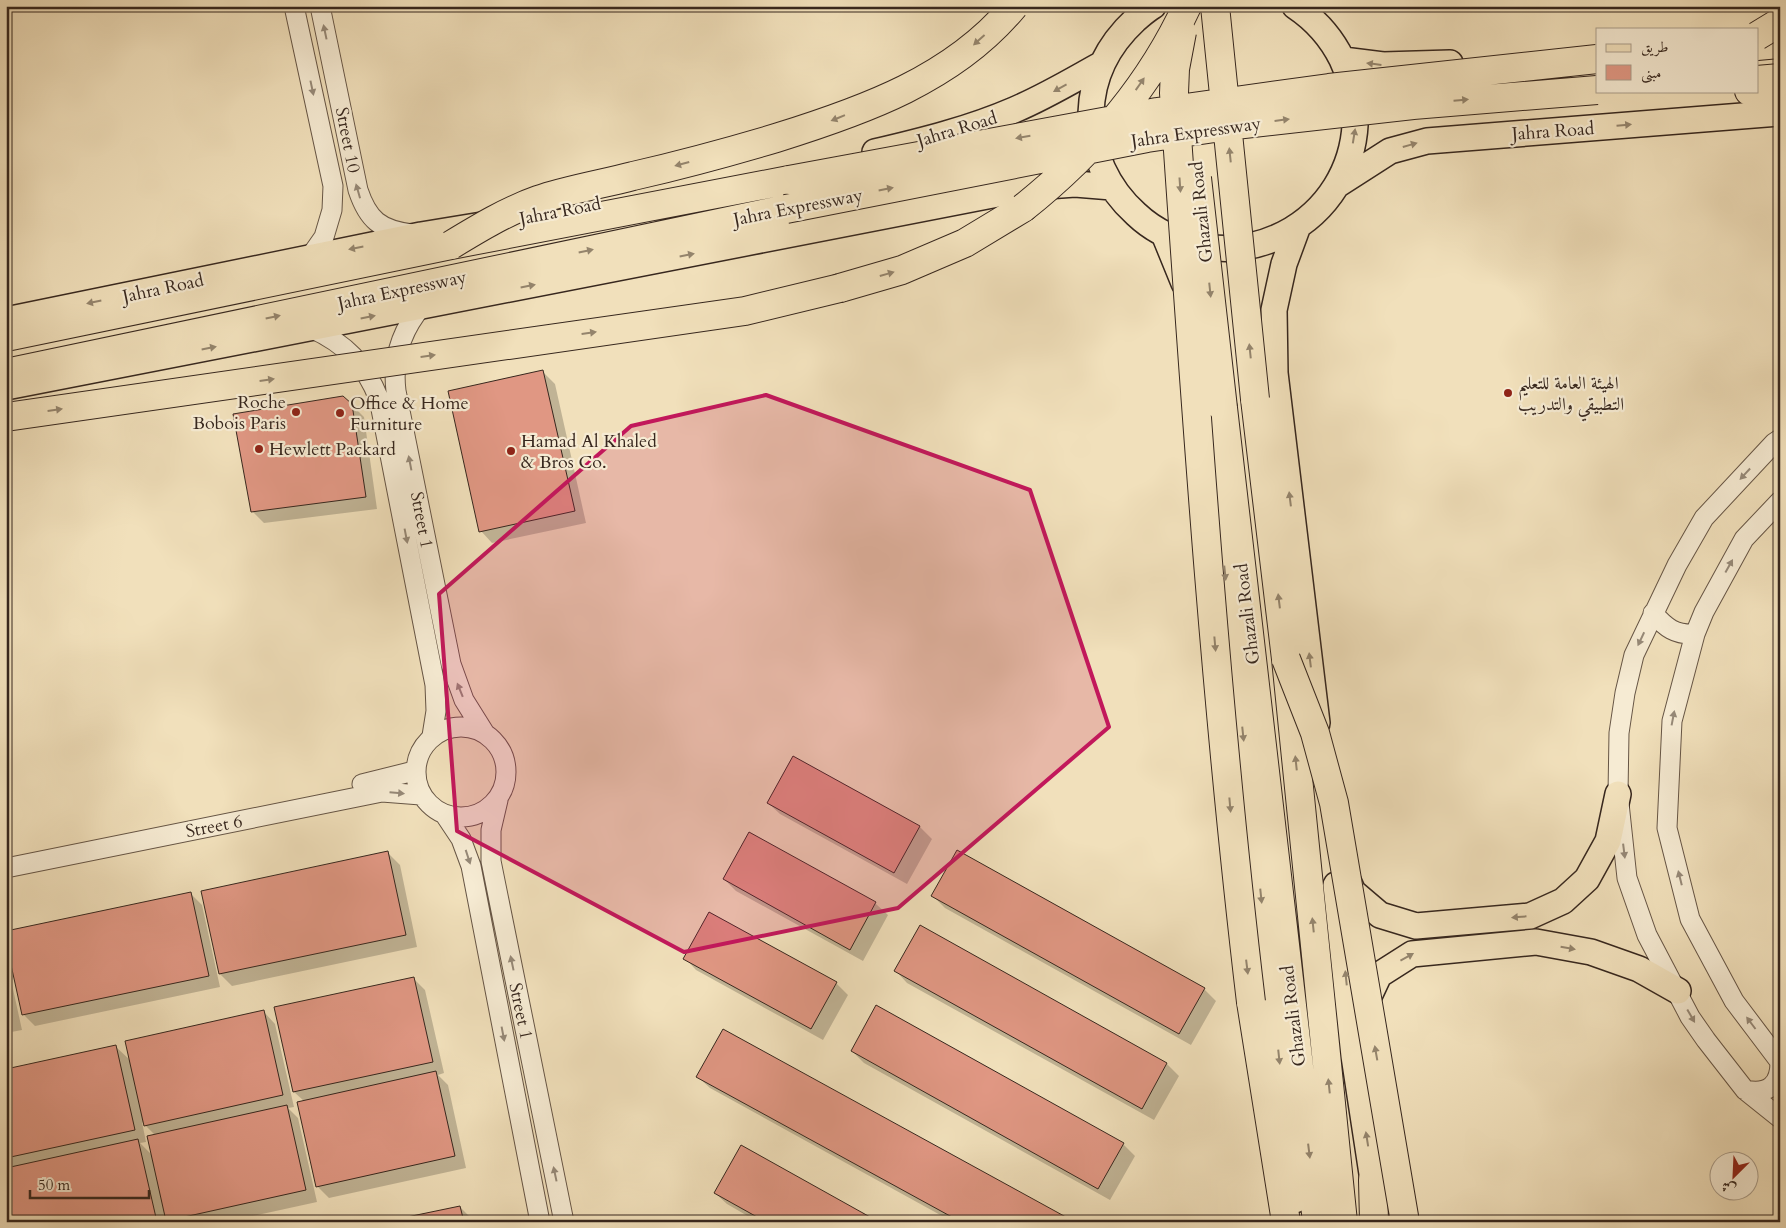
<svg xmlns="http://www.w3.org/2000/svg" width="1786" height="1228" font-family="Cardo,Amiri,serif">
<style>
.shadow{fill:#0003;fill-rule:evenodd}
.building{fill:#e09783;stroke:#37271e}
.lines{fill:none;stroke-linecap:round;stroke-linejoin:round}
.minor-casing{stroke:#665545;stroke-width:21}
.major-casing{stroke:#37271e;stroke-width:28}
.highway-casing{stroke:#37271e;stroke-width:30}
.minor{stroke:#f6ebd3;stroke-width:19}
.major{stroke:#f1e0bb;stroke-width:25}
.highway{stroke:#f1e0bb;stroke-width:28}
.highway-bridge-casing{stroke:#37271e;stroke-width:30;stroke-linecap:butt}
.highway-bridge{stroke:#f1e0bb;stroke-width:28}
.oneway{fill:#968978}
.oneway2{fill:#94846c}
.marked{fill:#c2185b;fill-opacity:0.2;stroke:#c2185b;stroke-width:4;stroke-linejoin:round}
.poi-dot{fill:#8f2418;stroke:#f6ebd3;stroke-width:2}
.labels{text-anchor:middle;stroke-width:4.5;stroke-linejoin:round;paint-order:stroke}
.street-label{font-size:18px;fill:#37271e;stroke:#f6ebd3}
.poi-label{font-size:18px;fill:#37271e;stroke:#f6ebd3;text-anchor:start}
</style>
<rect width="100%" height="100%" fill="#f1e0bb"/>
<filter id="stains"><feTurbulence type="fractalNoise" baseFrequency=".004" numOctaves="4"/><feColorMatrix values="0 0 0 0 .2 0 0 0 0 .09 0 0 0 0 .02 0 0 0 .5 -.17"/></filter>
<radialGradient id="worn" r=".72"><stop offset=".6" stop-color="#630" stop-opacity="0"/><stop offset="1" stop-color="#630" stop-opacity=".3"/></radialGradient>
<!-- shadow -->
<path class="shadow" d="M543 372 555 384 586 523 492 543 481 531Z
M351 404 364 417 377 509 264 523 252 511Z
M793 758 920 827 932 839 907 884 780 814 768 803Z
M749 834 876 904 888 915 863 961 736 891 724 879Z
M388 853 400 865 417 947 232 986 220 974 203 892Z
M190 893 202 905 220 987 35 1026 23 1014Z
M933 896 1204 989 1216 1001 1191 1045 945 908Z
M920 927 1167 1064 1179 1076 1154 1120 907 983 896 971Z
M6 957 22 1030 6 1033Z
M685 958 836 983 848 995 823 1040 696 970Z
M413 978 425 990 444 1073 438 1075 448 1085 466 1168 329 1198 317 1186 304 1101 294 1092Z
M264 1012 275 1024 294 1107 288 1108 298 1118 317 1202 225 1222H169L164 1217 165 1222H12L6 1169V1070L115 1046 131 1061ZM142 1122 155 1135 153 1156 140 1143 146 1142Z
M852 1051 1123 1144 1135 1156 1110 1200 864 1063Z
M698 1077 1072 1222H953L710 1088Z
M715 1193 876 1222H758L727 1204Z
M460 1207 472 1219V1222H389Z
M6 1208 9 1222H6Z"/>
<!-- building -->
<path class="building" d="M543 370 575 511 479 532 448 391Z
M343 396 352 404 366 497 251 512 233 414Z
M793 756 920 826 894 873 767 803Z
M749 832 876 902 850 950 723 879Z
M957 850 1205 988 1179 1034 931 896Z
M388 851 406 935 219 974 201 891Z
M191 892 209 976 22 1015 6 942V931Z
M709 912 837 982 811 1029 683 959Z
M920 925 1167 1063 1142 1109 894 971Z
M414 977 433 1062 293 1092 274 1007Z
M6 998 10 1018 6 1019Z
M876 1005 1124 1143 1098 1189 851 1051Z
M264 1010 283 1095 144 1126 125 1041Z
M723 1029 1075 1222H961L696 1077Z
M116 1045 135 1130 6 1158V1069Z
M436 1071 455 1156 316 1187 297 1102Z
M287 1105 306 1190 166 1221 147 1136Z
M138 1139 157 1222H11L6 1202V1168Z
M741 1145 879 1222H766L714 1193Z
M460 1206 464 1222H383Z"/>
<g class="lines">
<!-- minor casing -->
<g class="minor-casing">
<path id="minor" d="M294 6 333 186 332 210 324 237 310 257
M320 6 358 190C368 220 380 230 412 234
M422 306C401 331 392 358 396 391L451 664 464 700 484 732
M311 328C346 344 365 364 379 399L435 685 436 711 432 736
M1780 439 1774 443 1704 518 1677 565 1634 655 1625 693 1619 733 1618 794 1627 878 1647 935 1690 1017 1706 1040 1745 1090 1780 1118
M1653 613C1666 628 1675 635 1695 634
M416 772a45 45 0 1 1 90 0a45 45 0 1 1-90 0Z
M362 784 414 771
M498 800 491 830V861L564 1222
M445 815 461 839 471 866 540 1222
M6 868 382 792 421 795
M1745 1090C1768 1095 1780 1085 1780 1062L1734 1001 1690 919 1667 828 1672 721 1695 634 1704 612 1744 539 1780 501"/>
</g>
<!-- major casing -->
<g class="major-casing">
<path id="major" d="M1153 6C1146 10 1141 15 1135 20 1108 45 1092 77 1091 113 1090 152 1108 189 1136 214 1156 233 1180 243 1207 247 1233 251 1260 246 1284 234 1374 187 1380 63 1295 6
M1343 60 1383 65 1450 63
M875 152C922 141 970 129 1014 110 1045 97 1073 80 1102 64
M1337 185 1390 151 1427 141 1780 113
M1298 226 1284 264 1274 310 1275 373 1317 723
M1164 234 1184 283
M6 320 421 235 482 225
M6 387 1033 187 1075 184 1112 187
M1212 452 1295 1200
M1345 874 1353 892 1380 915 1416 926 1530 916 1563 901 1587 879 1608 841 1618 794
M1336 885 1354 1056 1376 1200
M1363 1009 1379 975 1412 954 1536 942 1591 952 1639 969 1678 991"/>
</g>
<!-- highway casing -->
<g class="highway-casing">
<path id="highway" d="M1757 46 1780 44
M1757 80 1780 78
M1749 91 1780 100
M840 288 902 270 965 243 1023 208
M6 337 451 245 789 180
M6 373 786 209
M1255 399 1286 659 1343 1222
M1223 408 1317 1222
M1251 1002 1286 1222
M1373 1180 1374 1222"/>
</g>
<!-- minor -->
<use href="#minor" class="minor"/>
<!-- major -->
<use href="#major" class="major"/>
<!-- highway -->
<use href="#highway" class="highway"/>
<!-- highway-bridge casing -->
<g class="highway-bridge-casing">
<path id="highway-bridge" d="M1215 6 1255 399
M1182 32 1175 69 1174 93C1195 396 1215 700 1251 1002
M1757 36 1780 22
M1197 178 1223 408
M789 180 1157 112 1329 88 1597 59
M1023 208C1091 154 1150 86 1187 6
M786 209 1147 138 1235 125 1413 105 1597 90
M451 245C479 228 507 211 538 200 566 190 603 184 633 176 681 165 729 152 776 138 863 111 954 79 1014 6
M6 417 745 311 840 288
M1286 659 1315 733 1334 803 1405 1222"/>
</g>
<!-- highway-bridge -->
<use href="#highway-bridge" class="highway-bridge"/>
</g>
<!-- one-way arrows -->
<defs><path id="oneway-solid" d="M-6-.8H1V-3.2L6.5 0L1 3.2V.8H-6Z" transform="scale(1.25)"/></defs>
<g class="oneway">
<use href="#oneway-solid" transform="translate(325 32) rotate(-102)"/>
<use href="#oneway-solid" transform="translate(312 88) rotate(78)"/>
<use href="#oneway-solid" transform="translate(358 191) rotate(-106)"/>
<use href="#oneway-solid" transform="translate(410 463) rotate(-101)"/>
<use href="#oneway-solid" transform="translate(1745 474) rotate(133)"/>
<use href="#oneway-solid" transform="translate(406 536) rotate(79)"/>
<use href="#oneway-solid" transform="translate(1729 566) rotate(-61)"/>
<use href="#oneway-solid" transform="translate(1641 639) rotate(115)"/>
<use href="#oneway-solid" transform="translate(460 690) rotate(-112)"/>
<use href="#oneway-solid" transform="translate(1673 718) rotate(-79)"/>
<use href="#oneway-solid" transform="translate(397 793) rotate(5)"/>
<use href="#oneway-solid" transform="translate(1624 851) rotate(83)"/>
<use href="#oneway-solid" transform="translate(468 857) rotate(72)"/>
<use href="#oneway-solid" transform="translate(1680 878) rotate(-104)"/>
<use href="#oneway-solid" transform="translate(512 963) rotate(-102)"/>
<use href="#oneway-solid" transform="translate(1691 1016) rotate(60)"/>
<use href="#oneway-solid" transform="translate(1751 1023) rotate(-127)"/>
<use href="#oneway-solid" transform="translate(503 1034) rotate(79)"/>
<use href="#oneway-solid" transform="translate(555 1174) rotate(-102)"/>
</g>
<g class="oneway2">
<use href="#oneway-solid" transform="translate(979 40) rotate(138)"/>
<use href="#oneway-solid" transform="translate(1374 64) rotate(-173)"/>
<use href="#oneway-solid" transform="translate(1140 84) rotate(-55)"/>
<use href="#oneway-solid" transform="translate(1060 88) rotate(151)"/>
<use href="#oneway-solid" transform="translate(1461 100) rotate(-5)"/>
<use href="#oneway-solid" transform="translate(838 118) rotate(158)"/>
<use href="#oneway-solid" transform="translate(1282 120) rotate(-7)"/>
<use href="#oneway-solid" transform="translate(1624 125) rotate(-5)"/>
<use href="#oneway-solid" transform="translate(1354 136) rotate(-81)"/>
<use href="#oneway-solid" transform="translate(1023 137) rotate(170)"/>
<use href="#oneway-solid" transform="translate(1410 145) rotate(-16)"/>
<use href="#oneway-solid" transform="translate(1230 155) rotate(-96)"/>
<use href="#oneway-solid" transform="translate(682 164) rotate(165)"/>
<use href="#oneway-solid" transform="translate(1180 185) rotate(86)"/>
<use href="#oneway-solid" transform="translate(886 189) rotate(-11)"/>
<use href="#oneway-solid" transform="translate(356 248) rotate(169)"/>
<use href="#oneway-solid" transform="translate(586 251) rotate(-12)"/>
<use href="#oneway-solid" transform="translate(687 255) rotate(-11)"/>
<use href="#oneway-solid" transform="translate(887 274) rotate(-16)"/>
<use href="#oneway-solid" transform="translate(528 286) rotate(-11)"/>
<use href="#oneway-solid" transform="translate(1210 290) rotate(84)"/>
<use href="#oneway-solid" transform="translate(94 302) rotate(168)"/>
<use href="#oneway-solid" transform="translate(273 317) rotate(-12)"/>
<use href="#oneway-solid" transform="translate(368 317) rotate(-11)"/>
<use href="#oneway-solid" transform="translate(589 333) rotate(-8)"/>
<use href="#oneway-solid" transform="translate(209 348) rotate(-11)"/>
<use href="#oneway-solid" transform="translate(1250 351) rotate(-96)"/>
<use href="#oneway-solid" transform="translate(428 356) rotate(-8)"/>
<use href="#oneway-solid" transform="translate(267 380) rotate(-8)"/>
<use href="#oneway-solid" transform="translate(55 410) rotate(-8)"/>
<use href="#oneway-solid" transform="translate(1290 499) rotate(-97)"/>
<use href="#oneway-solid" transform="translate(1225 573) rotate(84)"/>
<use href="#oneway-solid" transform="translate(1279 601) rotate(-97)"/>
<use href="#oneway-solid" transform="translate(1215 644) rotate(85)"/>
<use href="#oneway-solid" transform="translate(1310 660) rotate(-97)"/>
<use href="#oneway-solid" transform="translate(1243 734) rotate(84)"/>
<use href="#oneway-solid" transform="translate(1296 763) rotate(-96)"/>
<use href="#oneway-solid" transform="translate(1230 805) rotate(85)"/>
<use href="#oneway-solid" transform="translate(1261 896) rotate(84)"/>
<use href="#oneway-solid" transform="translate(1519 917) rotate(175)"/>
<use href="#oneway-solid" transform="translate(1313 925) rotate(-96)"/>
<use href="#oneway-solid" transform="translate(1568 948) rotate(10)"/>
<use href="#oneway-solid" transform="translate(1407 957) rotate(-29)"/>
<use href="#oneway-solid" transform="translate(1247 967) rotate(83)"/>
<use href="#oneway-solid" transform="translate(1346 978) rotate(-96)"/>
<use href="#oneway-solid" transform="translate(1376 1053) rotate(-100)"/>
<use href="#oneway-solid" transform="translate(1279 1057) rotate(84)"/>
<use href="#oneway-solid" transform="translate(1329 1086) rotate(-96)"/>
<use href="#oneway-solid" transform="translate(1367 1139) rotate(-99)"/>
<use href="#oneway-solid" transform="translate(1309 1151) rotate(83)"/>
</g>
<!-- marked area -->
<path class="marked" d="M766 395 1030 490 1109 727 898 908 684 952 457 831 439 594 631 426Z"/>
<!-- markers -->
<g class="poi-dot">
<circle cx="1508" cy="393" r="5"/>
<circle cx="296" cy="412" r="5"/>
<circle cx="340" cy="413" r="5"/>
<circle cx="259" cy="449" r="5"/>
<circle cx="511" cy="451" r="5"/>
</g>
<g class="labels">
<!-- street labels -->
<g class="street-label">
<text transform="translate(957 129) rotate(-17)" y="6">Jahra Road</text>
<text transform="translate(1553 131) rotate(-4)" y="6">Jahra Road</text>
<text transform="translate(1196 132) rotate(-8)" y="6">Jahra Expressway</text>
<text transform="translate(348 140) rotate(79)" y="6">Street 10</text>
<text transform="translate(798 207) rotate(-11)" y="6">Jahra Expressway</text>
<text transform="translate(560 211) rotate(-11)" y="6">Jahra Road</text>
<text transform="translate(1201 212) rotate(-96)" y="6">Ghazali Road</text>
<text transform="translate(163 288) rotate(-12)" y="6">Jahra Road</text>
<text transform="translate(402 290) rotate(-12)" y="6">Jahra Expressway</text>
<text transform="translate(422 520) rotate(79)" y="6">Street 1</text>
<text transform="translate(1247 614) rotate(-97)" y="6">Ghazali Road</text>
<text transform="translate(214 826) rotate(-11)" y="6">Street 6</text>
<text transform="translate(521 1011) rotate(78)" y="6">Street 1</text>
<text transform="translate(1293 1016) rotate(-97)" y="6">Ghazali Road</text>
</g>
<!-- poi labels -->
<g class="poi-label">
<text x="1518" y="389">الهيئة العامة للتعليم<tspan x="1518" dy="21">التطبيقي والتدريب</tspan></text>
<text x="286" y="408" text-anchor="end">Roche<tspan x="286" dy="21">Bobois Paris</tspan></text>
<text x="350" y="409">Office &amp; Home<tspan x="350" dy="21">Furniture</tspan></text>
<text x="521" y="447">Hamad Al Khaled<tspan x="521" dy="21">&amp; Bros Co.</tspan></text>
<text x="269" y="455">Hewlett Packard</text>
</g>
</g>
<!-- margin -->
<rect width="1786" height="1228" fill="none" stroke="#f1e0bb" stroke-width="25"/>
<rect x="8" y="8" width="1771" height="1213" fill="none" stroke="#37271e" stroke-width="2.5"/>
<rect x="12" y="12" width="1761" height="1203" fill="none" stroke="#37271e"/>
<!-- legend -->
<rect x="1596" y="28" width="162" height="65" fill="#f6ebd3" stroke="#aa9d8b"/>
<rect x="1606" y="44" width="25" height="8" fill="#f1e0bb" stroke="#aa9d8b"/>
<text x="1641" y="52" font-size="15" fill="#37271e">طريق</text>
<rect x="1606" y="65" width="25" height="15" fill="#e09783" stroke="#aa9d8b"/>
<text x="1641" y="78" font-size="15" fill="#37271e">مبنى</text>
<!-- north arrow -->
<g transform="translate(1734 1176) rotate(204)"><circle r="24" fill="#f6ebd3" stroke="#aa9d8b"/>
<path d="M0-4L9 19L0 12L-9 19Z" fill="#8f2418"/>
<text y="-8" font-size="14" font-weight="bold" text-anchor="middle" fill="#37271e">ش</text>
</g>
<!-- scale -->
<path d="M30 1190v8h119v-8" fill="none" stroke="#37271e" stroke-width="2.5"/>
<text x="38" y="1190" font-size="15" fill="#37271e" stroke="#f6ebd3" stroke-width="4" paint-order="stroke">50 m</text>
<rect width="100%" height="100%" filter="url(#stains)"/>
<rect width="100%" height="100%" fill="url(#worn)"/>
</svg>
